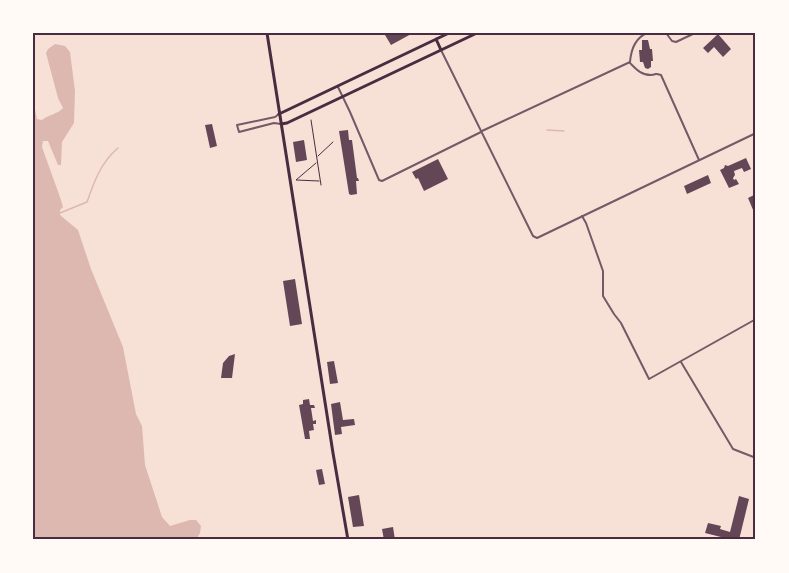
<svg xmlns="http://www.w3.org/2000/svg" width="789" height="573" font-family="'Alegreya Sans',sans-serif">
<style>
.water{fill:#dcb8b0}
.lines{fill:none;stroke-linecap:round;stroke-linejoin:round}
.stream{stroke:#dcb8b0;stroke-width:1.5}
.building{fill:#644757}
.path{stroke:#4a2c40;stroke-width:1}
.minor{stroke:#755966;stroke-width:2}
.tertiary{stroke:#755966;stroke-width:2}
.secondary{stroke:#4a2c40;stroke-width:3}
.neatline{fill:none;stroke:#4a2c40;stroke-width:2}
</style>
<rect width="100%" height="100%" fill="#f7e1d7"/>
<!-- water -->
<path class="water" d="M55 44 65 46 70 52 75 91 74 123 62 142 61 165H58L48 141H43L42 147 61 200 63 207 60 210V215L78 230 91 269 123 347 136 414 142 426 145 465 162 517 170 526 190 520H196L201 526 200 533 196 540H33V100L37 119 42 120C48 115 58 114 63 108L58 98 46 53 48 49Z"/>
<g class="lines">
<!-- stream -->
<path class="stream" d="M547 130 564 131
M60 213 87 202C94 182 101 162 118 148"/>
</g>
<!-- building -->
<path class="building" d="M389 33H413L391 45 385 35Z
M718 34 731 49 723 57 714 47 708 53 703 48Z
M642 40H648L650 49H652L653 61H651V67L648 69 645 68 643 62H640L639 50H642Z
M212 124 217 146 210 148 205 125Z
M348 130 349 140H352L357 178H358L359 181H356L357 194 351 195 349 194 339 131Z
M304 140 307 160 296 162 293 142Z
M746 158 751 169 744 172 742 168 734 171 735 175 733 178 734 180 736 179 739 184 729 188 720 170 724 168 725 165 728 166Z
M438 159 448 179 424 191 418 178 416 179 412 172Z
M708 175 711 183 687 194 684 186Z
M756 194V217L748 198Z
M295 279 302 324 290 326 283 281Z
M235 354 232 378H221L223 363 229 356Z
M334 361 338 383 330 384 327 362Z
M309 399 310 405H314L315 408H311L313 421 316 420V424H313L314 430 309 431 310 439H305L299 405 303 404V400Z
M340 402 343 420 354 419 355 425 341 427 342 434 335 435 331 404Z
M322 469 325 484 319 485 316 470Z
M359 495 364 526 353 527 348 497Z
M739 496 749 499 739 540H728L729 539 705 533 708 523 721 526 720 529 730 532Z
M393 527 395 540H384L382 529Z"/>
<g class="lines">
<!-- path -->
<path class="path" d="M311 120 321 185
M318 156 333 142
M316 163 296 180 319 181"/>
<!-- minor -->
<path class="minor" d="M630 63C636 69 641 75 651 75 660 74 652 73 661 75L699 160
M338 87 350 112 379 180 382 181 481 132
M279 114 275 117 237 125 239 132 274 123 281 124
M582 216 586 223 603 271V296L614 314 621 323 649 379 756 319
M681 362 733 449 756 458"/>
<!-- tertiary -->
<path class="tertiary" d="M666 33 672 41 676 42 695 33
M441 50 533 236 537 238 756 133
M482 131 630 62C631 50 635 38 647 33"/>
<!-- secondary -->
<path class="secondary" d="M267 33 333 453 348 540
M436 39 441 50
M279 114 449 33
M281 124 287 123 477 33"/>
</g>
<!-- border -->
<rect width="789" height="573" fill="none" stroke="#fffaf5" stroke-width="69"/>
<rect x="34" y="34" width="720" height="504" class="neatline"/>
</svg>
